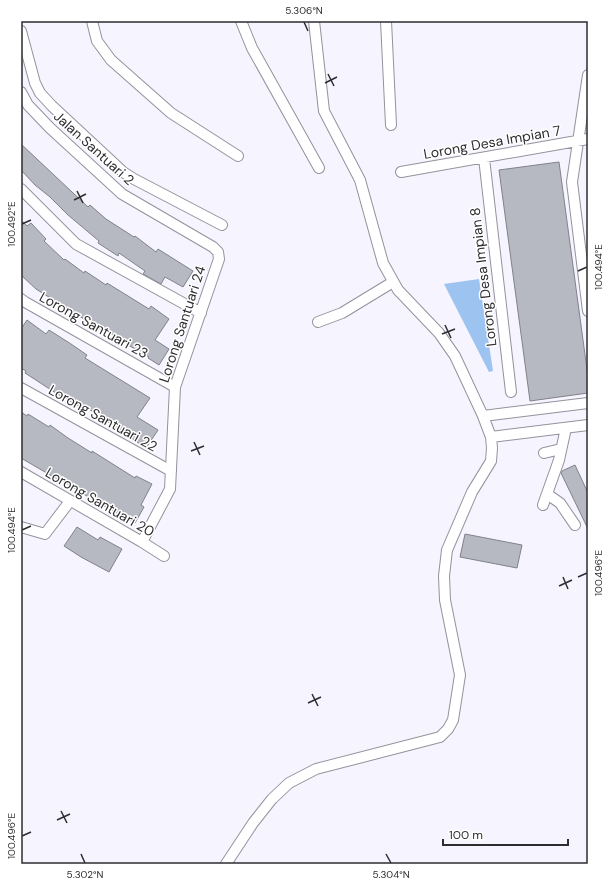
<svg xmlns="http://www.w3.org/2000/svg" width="609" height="885" font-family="'DM Sans',sans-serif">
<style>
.water{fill:#9dc3f1}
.building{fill:#b6b9c2;stroke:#80828a}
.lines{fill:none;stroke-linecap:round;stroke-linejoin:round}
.minor-casing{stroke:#94929b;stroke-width:12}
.minor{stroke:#fff;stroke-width:10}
.ticks{fill:none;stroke:#2d2d30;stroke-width:1.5}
.labels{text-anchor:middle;stroke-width:3;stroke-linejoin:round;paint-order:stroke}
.street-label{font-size:14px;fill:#2d2d30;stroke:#fff}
.neatline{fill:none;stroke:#2d2d30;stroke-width:1.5}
.ticks-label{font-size:10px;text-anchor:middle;fill:#2d2d30}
</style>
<rect width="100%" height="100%" fill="#f6f4fe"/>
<!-- water -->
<path class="water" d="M479 279 493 371 489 372 444 284Z"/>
<!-- building -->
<path class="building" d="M21 144 88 207 90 205 106 219 134 237 135 236 156 252 158 249 193 271 183 287 165 277 161 284 143 274 145 271 119 253 118 256 98 243 99 241 68 215 50 197 35 185 21 170Z
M559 162 588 377V393L530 401 499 170Z
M21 220 27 226 31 223 46 239 44 241 64 260 65 259 84 273 85 271 106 285 107 283 149 309 151 306 169 319 155 340 169 349 159 365 148 358 149 357 128 345V344L104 329 103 331 36 289 21 275Z
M27 320 46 334 49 330 71 344 87 355 85 358 150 398 137 417 158 430 146 448 86 407 85 410 62 396V397L25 373 26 371 21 368V329Z
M21 412 27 416 28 414 49 427 50 425 68 438 92 453V451L135 478 136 476 152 484 141 505 144 507 135 523 93 500 68 484 50 475 21 458Z
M575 465 588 493V529L561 473 562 471Z
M77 527 98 540 100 537 122 549 109 572 81 557 64 546Z
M465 534 522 545 517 568 460 557Z"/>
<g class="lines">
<!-- minor casing -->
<g class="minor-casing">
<path id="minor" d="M92 21 97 41 111 60 171 113 238 156
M241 21 252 48 319 168
M386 21 391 125
M21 31 35 83 40 93 52 106 123 172 134 179 222 225
M588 75 572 182 588 311
M21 92 28 105 50 128 122 194 213 247 218 252 219 259 175 387 170 489 142 542
M484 158 511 392
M401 172 588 139
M21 189 76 244 201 313
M21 299 25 302 175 387
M318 322 342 313 393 282
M21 388 171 471
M483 416 588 403
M491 437 588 425
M544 453 561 449
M21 472 142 542 164 556
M547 494 560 503 575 525
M543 505 559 460 566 428
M21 527 45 534 70 501
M226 864 253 823 272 799 289 783 316 769 440 737 448 729 453 720 460 675 445 600 444 576 447 550 472 492 491 461 492 448 491 437 483 416 455 356 439 333 398 290 383 263 360 180 324 111 314 21"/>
</g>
<!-- minor -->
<use href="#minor" class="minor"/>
</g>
<!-- ticks -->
<path class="ticks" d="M304 22 308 31M328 74 334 86M325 83 337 77M77 191 83 203M74 200 86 194M22 224 31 220M578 271 587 267M445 325 451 338M442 334 455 329M194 442 200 455M191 451 204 446M22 530 31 526M563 577 568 589M578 577 587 573M559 586 572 580M312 694 318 706M308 703 321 697M61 811 67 823M57 820 70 814M22 836 31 832M81 854 85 863M386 854 391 863"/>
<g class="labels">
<!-- street labels -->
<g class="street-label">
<text transform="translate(492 142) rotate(-10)" y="5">Lorong Desa Impian 7</text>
<text transform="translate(94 148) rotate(42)" y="5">Jalan Santuari 2</text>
<text transform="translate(483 277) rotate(-97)" y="5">Lorong Desa Impian 8</text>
<text transform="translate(182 324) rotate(-72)" y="5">Lorong Santuari 24</text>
<text transform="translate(94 325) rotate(29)" y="5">Lorong Santuari 23</text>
<text transform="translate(103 418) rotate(29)" y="5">Lorong Santuari 22</text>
<text transform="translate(100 502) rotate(30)" y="5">Lorong Santuari 20</text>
</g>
</g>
<!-- border -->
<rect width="609" height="885" fill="none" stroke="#ffffff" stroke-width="44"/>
<!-- scale -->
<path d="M443 839v6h125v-6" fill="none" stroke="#2d2d30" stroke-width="2"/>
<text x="449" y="839" font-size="12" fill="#2d2d30" stroke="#ffffff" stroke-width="3" paint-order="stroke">100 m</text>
<rect x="22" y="22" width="565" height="841" class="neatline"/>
<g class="ticks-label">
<text x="304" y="14">5.306°N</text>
<text transform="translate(11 224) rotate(-90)" y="4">100.492°E</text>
<text transform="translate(598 267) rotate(-90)" y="4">100.494°E</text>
<text transform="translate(11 530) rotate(-90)" y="4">100.494°E</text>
<text transform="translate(598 573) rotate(-90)" y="4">100.496°E</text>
<text transform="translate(11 836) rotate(-90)" y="4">100.496°E</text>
<text x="85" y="878">5.302°N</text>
<text x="391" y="878">5.304°N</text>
</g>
</svg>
